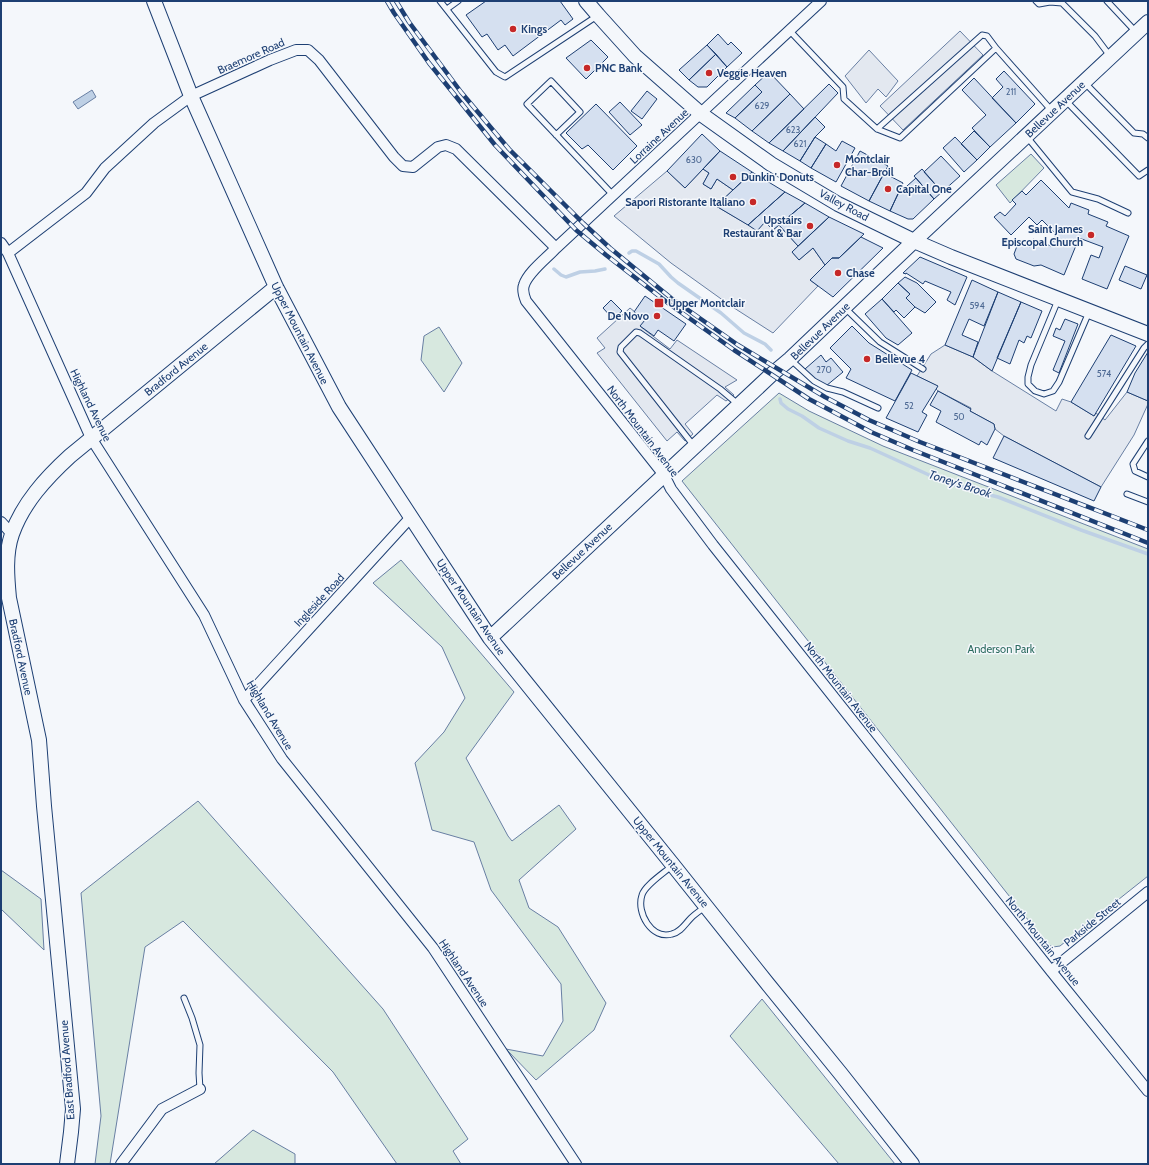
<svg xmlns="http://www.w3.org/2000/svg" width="1149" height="1165" font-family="Cabin,sans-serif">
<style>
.green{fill:#d7e8df;stroke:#687fa3}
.parking{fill:#e3e8f0;stroke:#687fa3}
.water{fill:#bed0e5;stroke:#687fa3}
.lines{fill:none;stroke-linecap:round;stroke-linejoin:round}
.stream{stroke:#bed0e5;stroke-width:3.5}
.building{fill:#d5e0f0;stroke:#1d3f73}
.lane-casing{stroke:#1d3f73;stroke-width:7}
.street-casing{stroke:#1d3f73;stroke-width:12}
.secondary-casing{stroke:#1d3f73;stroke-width:16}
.lane{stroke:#f4f7fb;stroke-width:5}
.street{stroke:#f4f7fb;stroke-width:10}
.secondary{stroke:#f4f7fb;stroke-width:14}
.rail-casing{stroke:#1d3f73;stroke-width:4.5}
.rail{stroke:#f4f7fb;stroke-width:3;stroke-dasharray:9;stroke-linecap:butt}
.poi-dot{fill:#c62828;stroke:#f4f7fb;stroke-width:1.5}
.labels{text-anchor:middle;stroke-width:3;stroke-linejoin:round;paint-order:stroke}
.number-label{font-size:9px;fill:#4b6792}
.poi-label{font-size:11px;font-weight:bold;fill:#1d3f73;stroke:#f4f7fb;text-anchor:start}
.street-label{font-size:11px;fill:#1d3f73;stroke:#f4f7fb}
.park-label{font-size:11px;fill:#2c6c60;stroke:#f4f7fb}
.water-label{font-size:12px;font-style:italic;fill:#1d3f73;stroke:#f4f7fb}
</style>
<rect width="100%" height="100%" fill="#f4f7fb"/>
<!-- green -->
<path class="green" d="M1031 154 1044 168 1010 203 996 185Z
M439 327 462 363 444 392 421 360 424 336Z
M779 393 809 411 883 446 1148 549V876L1060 946 1053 947 1047 944 682 481Z
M401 560 514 692 466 758 508 836 512 841 559 805 576 829 519 880 529 908 558 927 606 1003 594 1030 536 1080 506 1049 543 1056 563 1021 561 984 491 890 474 842 432 830 415 763 444 732 465 698 442 647 373 583Z
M198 801 383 1009 468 1139 453 1151 461 1164H397L333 1072 183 921 145 947 110 1164H95L101 1116 81 893Z
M1 870 41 899 44 950 1 909Z
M762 999 895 1164H839L730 1036Z
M253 1130 295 1154V1164H214Z"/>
<!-- parking -->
<path class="parking" d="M960 31 983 55 903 130 880 106Z
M869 50 898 81 886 97 878 89 866 103 845 76Z
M703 169 709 173 703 184 711 189 717 179 733 190 716 206 757 230 765 222 773 230 779 225 798 246 792 252 799 260 813 248 825 265 810 280 818 286 773 333 731 306 671 263 614 216 667 171 685 188Z
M630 308 645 320 641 327 670 349 677 340 737 380 725 387 734 395 726 401 717 395 685 424 693 434 685 441 677 432 667 441 597 353 605 348 597 338Z
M945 345 973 357 992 371 1056 411 1062 399 1071 402 1094 416 1096 413 1105 420 1127 392 1148 401V404L1134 435 1101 487 1004 436 995 429 994 424 970 411 971 408 938 391 936 389 937 386 917 376 931 354Z"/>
<!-- water -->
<path class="water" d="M92 90 96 97 78 109 73 102Z"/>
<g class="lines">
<!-- stream -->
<path class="stream" d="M629 253 632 251H636L659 264 671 277 678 283 721 313 744 333 765 344 771 350
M554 269 561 275 566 277 580 272 595 271 605 269
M780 399 781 403 788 409 802 416 819 428 848 441 870 448 940 480 978 492 998 497 1081 530 1148 554"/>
</g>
<!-- building -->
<path class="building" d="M486 1H560L573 19 565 25 561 20 513 56 505 45 498 50 487 34 482 37 466 15Z
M718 34 728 45 731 42 742 53 727 67 707 45Z
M591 40 608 57 586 79 566 58Z
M707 45 716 54 689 80 679 70Z
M716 54 727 67 707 87H698L689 80Z
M1004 71 1035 104 1016 123 992 98 1003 87 996 79Z
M769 72 790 94 752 131 735 118 762 92 755 85Z
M974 78 1016 123 990 147 972 128 986 115 962 90Z
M829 84 838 93 783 151 769 143Z
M755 85 762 92 735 118 726 113Z
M647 91 657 99 642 119 631 111Z
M790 94 804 109 769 143 752 131Z
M620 102 642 125 630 135 609 112Z
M596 104 637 146 613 170 588 145 582 149 566 133Z
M815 117 825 127 815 137 800 161 783 151Z
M974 131 990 147 977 160 961 144Z
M702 134 720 151 685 188 667 171Z
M815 137 826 144 811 168 800 161Z
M955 137 977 160 964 172 943 148Z
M842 141 855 148 836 182 811 168 826 144 836 151Z
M720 151 752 172 733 190 717 179 711 189 703 184 709 173 703 169Z
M860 151 888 166 869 201 841 186Z
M941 156 960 176 942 192 924 172Z
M922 169 942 192 934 199 914 176Z
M752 172 785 192 748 225 716 206Z
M884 173 903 183 890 211 869 201Z
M916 178 934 199 913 219H908L890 211 898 194Z
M1041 180 1069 208 1071 203 1089 210 1088 214 1108 222 1106 226 1129 236 1107 289 1082 279 1091 255 1099 258 1103 247 1079 238 1064 275 1041 265 1034 266 1016 259 1014 254 1017 246 1023 244 1030 247 1033 239 1051 246 1056 234 1042 220 1037 225 1029 217 1011 235 994 217 1000 212 1005 216 1016 204 1012 200 1022 191 1026 195Z
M785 192 805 203 773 230 765 222 757 231 748 225Z
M805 203 829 217 798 246 779 225Z
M829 217 864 234 839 258H832L825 265 813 248 799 260 792 252Z
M861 237 883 248 833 297 810 280 832 258H839Z
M920 257 967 277 955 305 947 300 951 292 925 281 923 284 906 273V274L903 273Z
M1125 266 1147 275 1141 289 1119 280Z
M905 277 917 283 936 302 925 313 915 307 906 298 910 294 898 283Z
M972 280 998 292 984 326 969 319 962 335 978 342 973 357 945 345Z
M898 283 910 294 906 298 915 307 904 318 896 310 894 312 882 299Z
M998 292 1021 302 992 371 973 357Z
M645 296 686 324 674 341 658 330 654 336 640 326 645 320 634 312Z
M882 299 912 333 898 345 886 338 865 314Z
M611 300 622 311 613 319 603 308Z
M1021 302 1042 311 1031 338 1027 336 1024 343 1019 340 1010 364 997 358Z
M1065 319 1078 324 1059 373 1053 370 1065 341 1053 336 1056 328 1060 330Z
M852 326 869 343 912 370 895 401 846 378 851 369 830 348Z
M1111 335 1136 346 1094 416 1071 402Z
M1148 352V401L1127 392 1135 373Z
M821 355 826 362 831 358 843 372 826 386 813 378 805 369Z
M911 373 938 386 922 412 927 415 918 432 886 418Z
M938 391 971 409 970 411 994 424 995 429 987 445 981 441 979 445 936 422 941 411 930 405Z
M1004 436 1101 487 1094 501 993 458Z"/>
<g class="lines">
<!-- lane casing -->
<g class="lane-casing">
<path id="lane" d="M440 1 496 72 505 77 597 16
M1036 1 1039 4 1050 2 1062 3 1095 36 1110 56
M1107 1 1136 32
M447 9 458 1
M789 30 843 87 844 99 877 129 900 138 996 48 1052 111
M1085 83 1134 133 1143 134 1148 138
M1066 101 1139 176 1148 170
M877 129 982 35 987 36 996 48
M556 135 580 112 551 81 527 104 613 195
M1027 137 1072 192 1098 199 1128 213
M1058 300 1031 365 1028 377V384L1035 391 1044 394 1053 391 1059 382 1089 312
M845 308 880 342 923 369
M791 360 814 381 827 388 843 392 878 408
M1088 436 1144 348 1148 344
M1148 441 1133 464 1135 471 1148 477
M694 446 620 352 621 347 636 332 640 333 720 389 739 405
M1127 494 1148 502
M673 865C664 873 645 885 642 895 636 913 652 940 672 934 681 932 685 924 691 918 695 914 701 910 705 907
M184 998 192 1018 200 1045 199 1073 200 1089"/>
</g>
<!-- street casing -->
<g class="street-casing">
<path id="street" d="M821 1 556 248C547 258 528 272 524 285 522 290 524 296 526 301L664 475 671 489 713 545 1051 971 1148 1091
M1 243 8 253 91 438 204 615 244 700 282 759 433 948 576 1164
M8 253 86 193 105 168 154 123 191 96 270 60 296 50H308L319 60 394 157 403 166 413 167 438 147 446 145 456 149 556 248
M1 522 12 534
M244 700 411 517
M1051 971 1148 892
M121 1164 162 1109 200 1089"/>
</g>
<!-- secondary casing -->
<g class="secondary-casing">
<path id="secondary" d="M154 1 191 96 276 287 339 407 490 638 673 865 767 983 841 1074 912 1164
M586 1 598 15 635 56 701 114 771 164 838 204 914 241 951 257 1148 334
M490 638 771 375 790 359 914 241 1148 22
M67 1164 71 1132 73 1109 44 806 39 740 9 598C7 577 5 554 12 534 23 503 46 478 70 456L276 287"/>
</g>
<!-- lane -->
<use href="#lane" class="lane"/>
<!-- street -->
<use href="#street" class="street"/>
<!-- secondary -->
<use href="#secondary" class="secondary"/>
<!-- rail casing -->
<g class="rail-casing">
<path id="rail" d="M387 1 394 13 429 63 495 145 576 230 606 255 668 303 734 350 809 399 871 432 913 450 1148 543
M396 1 409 22 461 92 509 149 583 223 610 248 671 298 738 345 825 397 869 420 920 442 1148 530"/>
</g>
<!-- rail -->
<use href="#rail" class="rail"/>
</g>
<!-- markers -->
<g class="poi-dot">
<circle cx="513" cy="29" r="4"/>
<circle cx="587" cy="68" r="4"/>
<circle cx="709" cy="73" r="4"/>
<circle cx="837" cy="165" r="4"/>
<circle cx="733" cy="177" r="4"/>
<circle cx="888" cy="189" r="4"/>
<circle cx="753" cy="202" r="4"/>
<circle cx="810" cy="226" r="4"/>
<circle cx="1091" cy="235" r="4"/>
<circle cx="838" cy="273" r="4"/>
<rect x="654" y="298" width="10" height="10" rx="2"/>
<circle cx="657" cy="316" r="4"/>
<circle cx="867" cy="359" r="4"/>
</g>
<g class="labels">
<!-- number labels -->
<g class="number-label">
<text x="1011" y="95">211</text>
<text x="762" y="109">629</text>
<text x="793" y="133">623</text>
<text x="800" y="147">621</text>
<text x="694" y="163">630</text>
<text x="977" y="309">594</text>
<text x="824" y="373">270</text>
<text x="1104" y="377">574</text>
<text x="909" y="409">52</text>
<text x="959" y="420">50</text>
</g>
<!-- poi labels -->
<g class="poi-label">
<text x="521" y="33">Kings</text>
<text x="595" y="72">PNC Bank</text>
<text x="717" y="77">Veggie Heaven</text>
<text x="845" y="163">Montclair<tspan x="845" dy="13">Char-Broil</tspan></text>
<text x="741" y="181">Dunkin' Donuts</text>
<text x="896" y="193">Capital One</text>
<text x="745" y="206" text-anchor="end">Sapori Ristorante Italiano</text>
<text x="802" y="224" text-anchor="end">Upstairs<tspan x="802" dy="13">Restaurant &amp; Bar</tspan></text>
<text x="1083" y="233" text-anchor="end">Saint James<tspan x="1083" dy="13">Episcopal Church</tspan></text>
<text x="846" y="277">Chase</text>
<text x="668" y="307">Upper Montclair</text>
<text x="649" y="320" text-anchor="end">De Novo</text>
<text x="875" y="363">Bellevue 4</text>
</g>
<!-- street labels -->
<g class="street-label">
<text transform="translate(251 56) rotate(-24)" y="4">Braemore Road</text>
<text transform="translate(1055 109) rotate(-43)" y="4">Bellevue Avenue</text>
<text transform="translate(659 136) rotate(-43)" y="4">Lorraine Avenue</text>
<text transform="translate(844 205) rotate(28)" y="4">Valley Road</text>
<text transform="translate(820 331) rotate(-44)" y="4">Bellevue Avenue</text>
<text transform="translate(300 333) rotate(63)" y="4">Upper Mountain Avenue</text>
<text transform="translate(176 369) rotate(-39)" y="4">Bradford Avenue</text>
<text transform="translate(91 405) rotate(64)" y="4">Highland Avenue</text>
<text transform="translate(643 431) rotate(53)" y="4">North Mountain Avenue</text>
<text transform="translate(582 551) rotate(-43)" y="4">Bellevue Avenue</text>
<text transform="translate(319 600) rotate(-47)" y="4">Ingleside Road</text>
<text transform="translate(471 607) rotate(56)" y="4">Upper Mountain Avenue</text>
<text transform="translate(21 657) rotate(78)" y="4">Bradford Avenue</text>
<text transform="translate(841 687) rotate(52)" y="4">North Mountain Avenue</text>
<text transform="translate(270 715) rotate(59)" y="4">Highland Avenue</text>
<text transform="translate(671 862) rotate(51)" y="4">Upper Mountain Avenue</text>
<text transform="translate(1092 922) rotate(-39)" y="4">Parkside Street</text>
<text transform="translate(1043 941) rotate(51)" y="4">North Mountain Avenue</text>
<text transform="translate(464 973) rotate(56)" y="4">Highland Avenue</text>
<text transform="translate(67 1070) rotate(-94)" y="4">East Bradford Avenue</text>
</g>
<!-- park labels -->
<g class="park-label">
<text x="1001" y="653">Anderson Park</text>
</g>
<!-- water labels -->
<g class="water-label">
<text transform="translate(960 484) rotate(18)" y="4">Toney's Brook</text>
</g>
</g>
<!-- border -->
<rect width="1149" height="1165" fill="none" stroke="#1d3f73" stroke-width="4"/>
</svg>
